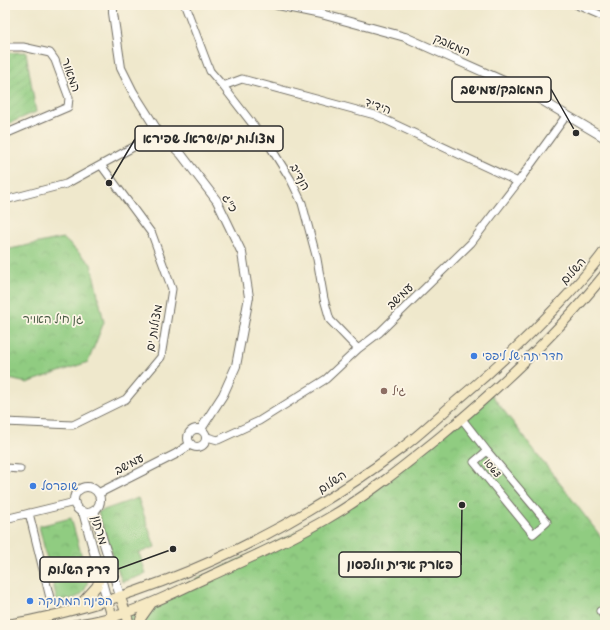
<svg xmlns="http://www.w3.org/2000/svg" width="610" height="630" font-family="Dekko,'Playpen Sans Hebrew',sans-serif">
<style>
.park{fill:url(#park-crowns);stroke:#5e7c56}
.garden{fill:url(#garden-furrows);stroke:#5e7c56}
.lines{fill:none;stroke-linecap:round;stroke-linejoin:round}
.minor-casing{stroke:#706d63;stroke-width:9}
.tertiary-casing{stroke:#706d63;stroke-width:10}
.secondary-casing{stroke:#706d63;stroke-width:11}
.minor{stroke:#fff;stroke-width:7}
.tertiary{stroke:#fff;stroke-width:8}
.secondary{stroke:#f6e9c3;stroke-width:9}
.shop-dot{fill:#3f7fe0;stroke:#fcf5e5;stroke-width:1.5}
.education-dot{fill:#8d6e63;stroke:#fcf5e5;stroke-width:1.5}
.labels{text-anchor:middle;stroke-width:3.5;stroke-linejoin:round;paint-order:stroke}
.street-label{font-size:12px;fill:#2b2b2b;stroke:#fcf5e5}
.park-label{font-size:12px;fill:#495b45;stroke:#fcf5e5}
.shop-label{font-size:12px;fill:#366cbe;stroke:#fcf5e5;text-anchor:start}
.education-label{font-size:12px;fill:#785e54;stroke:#fcf5e5;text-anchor:start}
.leader{fill:none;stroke:#2b2b2b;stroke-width:1.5}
.callout-dot{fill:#2b2b2b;stroke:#fcf5e5;stroke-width:1.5}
.callout{fill:#fcf5e5;stroke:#2b2b2b;stroke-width:1.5}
.callout-label{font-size:13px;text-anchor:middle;font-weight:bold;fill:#2b2b2b}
</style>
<defs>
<pattern id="park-crowns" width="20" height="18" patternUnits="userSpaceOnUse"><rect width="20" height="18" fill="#90cc81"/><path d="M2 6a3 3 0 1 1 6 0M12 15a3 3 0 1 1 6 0" fill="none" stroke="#7caf70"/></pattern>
<pattern id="garden-furrows" width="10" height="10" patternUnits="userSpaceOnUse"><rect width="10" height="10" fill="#90cc81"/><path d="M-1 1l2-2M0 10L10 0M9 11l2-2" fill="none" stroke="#7caf70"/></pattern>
</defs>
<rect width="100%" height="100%" fill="#fcf5e5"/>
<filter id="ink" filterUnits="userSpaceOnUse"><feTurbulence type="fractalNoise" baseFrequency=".025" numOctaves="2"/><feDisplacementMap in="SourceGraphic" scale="8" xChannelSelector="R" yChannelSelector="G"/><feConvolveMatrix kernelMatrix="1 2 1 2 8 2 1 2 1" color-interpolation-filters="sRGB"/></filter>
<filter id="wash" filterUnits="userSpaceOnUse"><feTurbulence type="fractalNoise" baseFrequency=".012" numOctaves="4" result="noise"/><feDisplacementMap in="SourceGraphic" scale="16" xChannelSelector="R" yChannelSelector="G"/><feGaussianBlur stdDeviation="0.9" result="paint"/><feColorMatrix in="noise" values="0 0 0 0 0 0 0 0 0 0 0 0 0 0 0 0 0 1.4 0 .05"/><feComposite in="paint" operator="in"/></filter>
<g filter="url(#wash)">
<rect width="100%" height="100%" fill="#efe8cc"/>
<!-- park -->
<path class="park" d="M63 238 91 264 104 322 88 362 27 383 5 378V250Z
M491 394 605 542V625H130L125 613 326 519Z
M138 498 155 547 139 553 146 574 122 582 98 512Z
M71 518 88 579C85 599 74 599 57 600L39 526Z"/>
<!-- garden -->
<path class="garden" d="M26 52 36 112 5 125V53Z"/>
</g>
<g filter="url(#ink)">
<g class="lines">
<!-- minor casing -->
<g class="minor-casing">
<path id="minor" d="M185 5 210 71 223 86 271 148 291 180 302 203 317 259 324 299 330 320 358 349
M577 5 605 17
M5 47H23L50 53 55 60 69 98 68 107 5 134
M223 86 242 79 375 115 518 182
M5 200 66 184 159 133
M462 419 487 451 474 462 533 534 547 522 487 451
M5 422 73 425 126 399 161 357 172 289 152 234 101 165
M207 437 218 440 259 421 326 379 358 349 379 333 471 243 518 182 566 116
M5 468 20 469
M29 513 50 598
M5 519 75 502
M600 611 605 617"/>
</g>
<!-- tertiary casing -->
<g class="tertiary-casing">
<path id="tertiary" d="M113 5V13L121 68 133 92 159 133 181 154 217 201 242 253 249 297 236 366 223 395 201 429
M277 5 321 14 405 37 526 91 605 138
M188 438a9 9 0 1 1 18 0a9 9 0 1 1-18 0Z
M74 500a13 13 0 1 1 26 0a13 13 0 1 1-26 0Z
M99 493 176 454 191 444
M94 511 120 596
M83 512 107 600"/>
</g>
<!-- secondary casing -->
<g class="secondary-casing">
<path id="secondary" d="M120 596 130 625
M107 600 115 625
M77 608 97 586 100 577
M5 625C149 600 286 536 403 447 423 432 441 414 460 398 496 368 529 336 560 303 576 286 592 269 605 250
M74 625C91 622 109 619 125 613 153 604 179 590 206 578 246 560 287 542 325 520 367 496 404 466 441 436 500 387 557 334 605 274
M139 625 141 618 151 604"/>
</g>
<!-- minor -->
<use href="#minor" class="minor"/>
<!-- tertiary -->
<use href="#tertiary" class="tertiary"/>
<!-- secondary -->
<use href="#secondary" class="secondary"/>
</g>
</g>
<!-- markers -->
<g class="shop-dot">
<circle cx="474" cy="356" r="4"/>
<circle cx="33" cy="486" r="4"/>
<circle cx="30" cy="601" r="4"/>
</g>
<circle class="education-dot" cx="384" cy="391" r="4"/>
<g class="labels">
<!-- street labels -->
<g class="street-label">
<text transform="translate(452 45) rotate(24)" y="4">המאבק</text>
<text transform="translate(71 75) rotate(71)" y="4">המאור</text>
<text transform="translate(378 106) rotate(20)" y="4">הידיד</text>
<text transform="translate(300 177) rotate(62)" y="4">הנדיב</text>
<text transform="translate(230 203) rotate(61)" y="4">כ"ג</text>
<text transform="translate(573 271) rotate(-48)" y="4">השלום</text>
<text transform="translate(400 296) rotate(-44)" y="4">עמישב</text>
<text transform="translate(154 328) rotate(-80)" y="4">מצולות ים</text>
<text transform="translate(129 464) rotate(-27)" y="4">עמישב</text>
<text transform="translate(493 468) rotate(50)" y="4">1063</text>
<text transform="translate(332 482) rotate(-34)" y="4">השלום</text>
<text transform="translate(100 530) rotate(75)" y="4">מרתון</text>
</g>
<!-- park labels -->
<g class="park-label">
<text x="53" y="323">גן חיל האויר</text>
</g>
<!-- shop labels -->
<g class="shop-label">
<text x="482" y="360">חדר תה של ליפפי</text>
<text x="41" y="490">שופרסל</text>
<text x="38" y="605">הפינה המתוקה</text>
</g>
<!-- education labels -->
<g class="education-label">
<text x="392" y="395">גיל</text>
</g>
</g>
<!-- callouts -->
<path class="leader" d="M576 133L551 89M109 183L135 139M462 505L461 565M173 549L118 569"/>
<g class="callout-dot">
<circle cx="576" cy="133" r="4"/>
<circle cx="109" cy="183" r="4"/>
<circle cx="462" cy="505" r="4"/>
<circle cx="173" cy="549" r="4"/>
</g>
<g class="callout">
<rect x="452" y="77" width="99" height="25" rx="4"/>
<rect x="135" y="126" width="148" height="25" rx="4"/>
<rect x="339" y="552" width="122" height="25" rx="4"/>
<rect x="40" y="557" width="78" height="25" rx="4"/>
</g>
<g class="callout-label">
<text x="502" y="94">המאבק/עמישב</text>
<text x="209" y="143">מצולות ים/ישראל שפירא</text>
<text x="400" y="569">פארק אדית וולפסון</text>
<text x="79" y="574">דרך השלום</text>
</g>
<!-- margin -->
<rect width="610" height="630" fill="none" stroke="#fcf5e5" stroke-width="20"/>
</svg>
